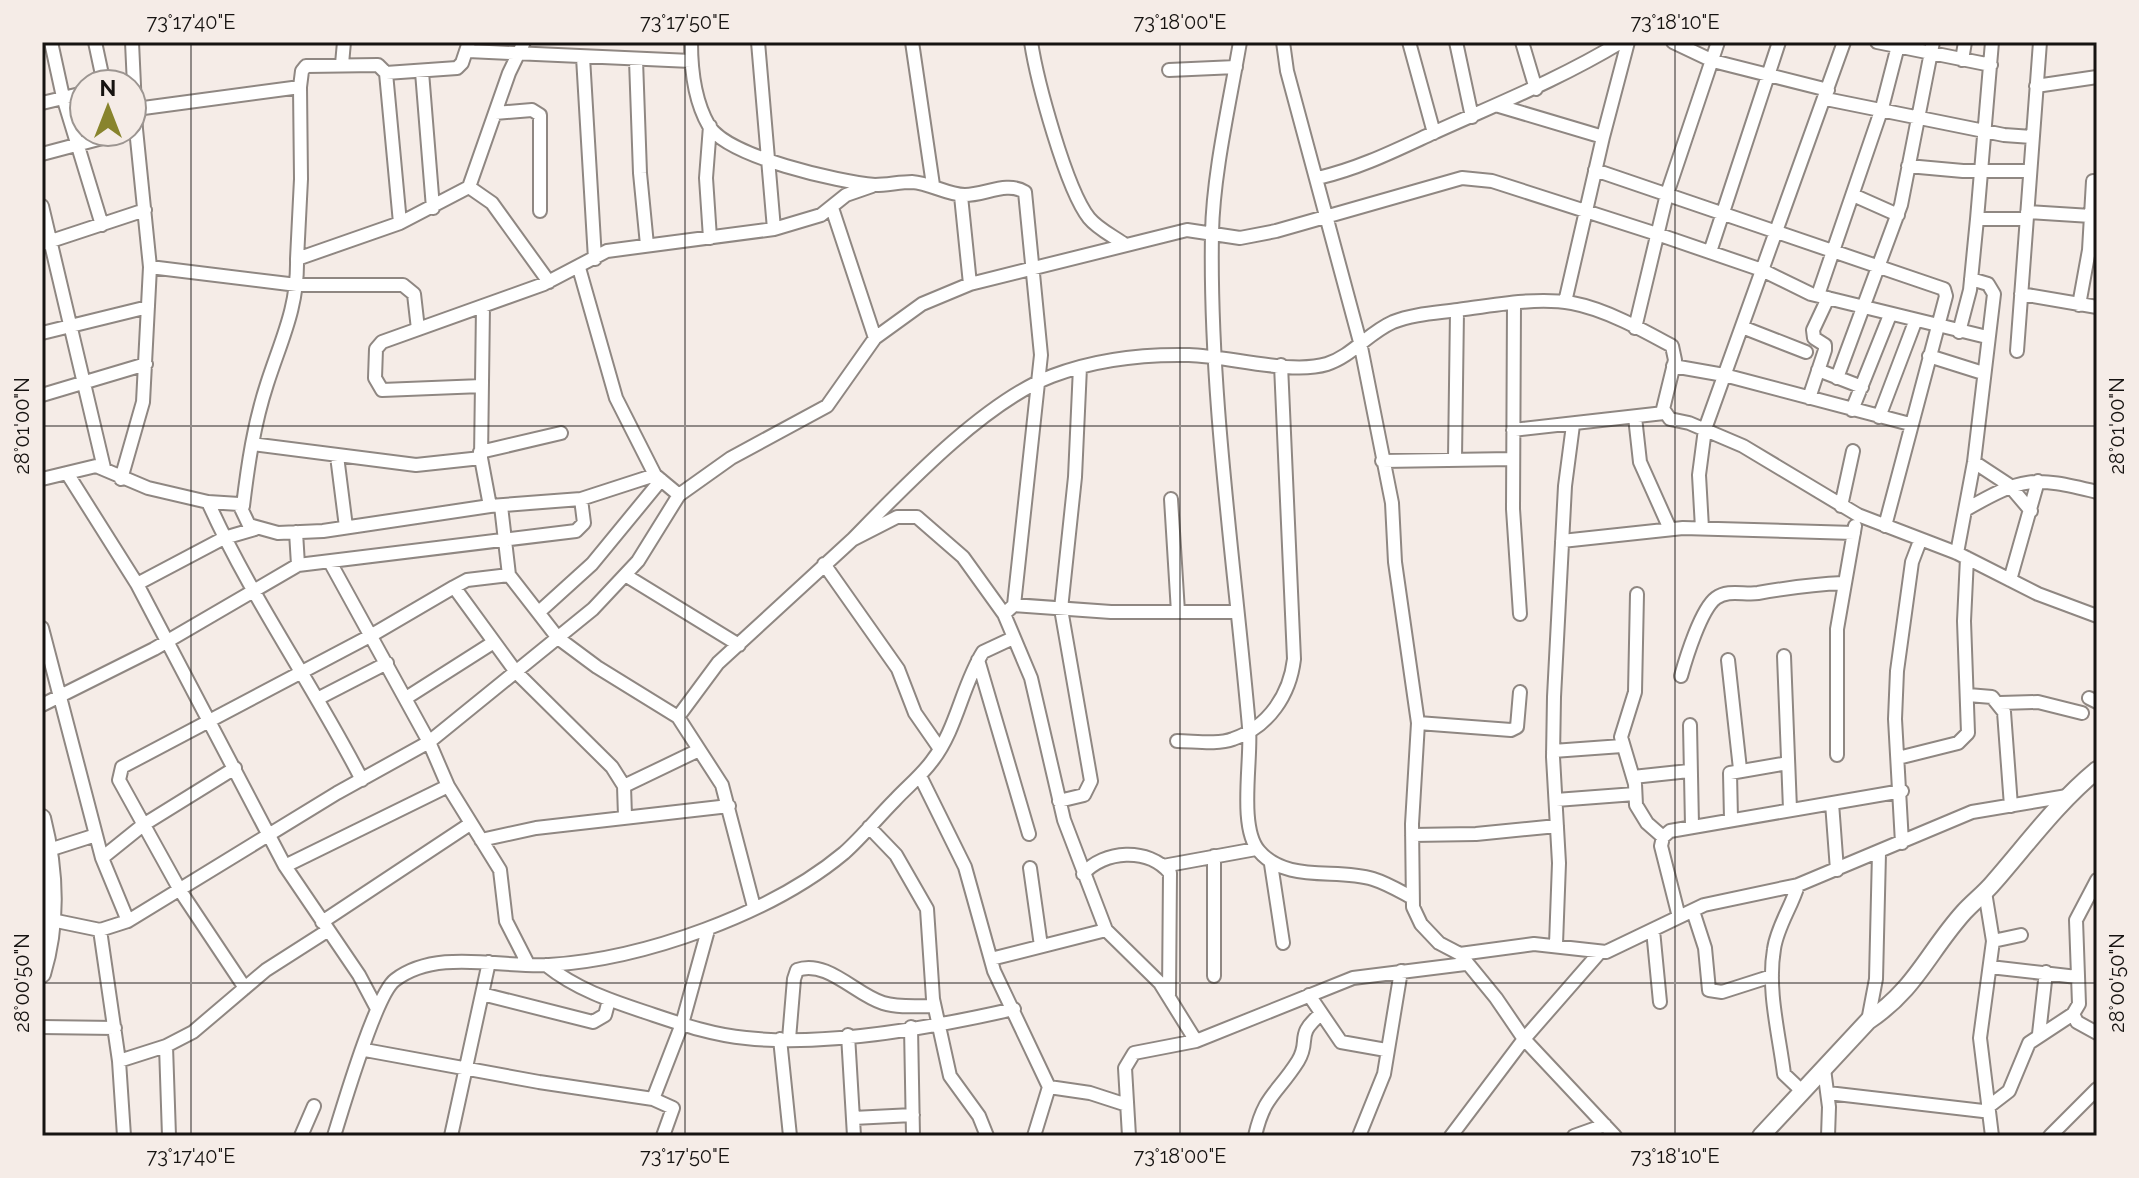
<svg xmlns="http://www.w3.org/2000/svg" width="2139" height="1178" font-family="Raleway,sans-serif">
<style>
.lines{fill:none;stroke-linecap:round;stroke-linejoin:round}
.minor-casing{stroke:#8f8782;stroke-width:16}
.tertiary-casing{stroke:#8f8782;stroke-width:20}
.minor{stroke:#fff;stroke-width:12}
.tertiary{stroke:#fff;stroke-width:16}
.ticks{fill:none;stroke:#161311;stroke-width:2;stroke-opacity:0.45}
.neatline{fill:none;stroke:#161311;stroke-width:3}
.ticks-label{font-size:20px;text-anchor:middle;fill:#161311}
</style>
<rect width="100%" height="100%" fill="#f5ece7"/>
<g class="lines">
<!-- minor casing -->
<g class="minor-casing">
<path id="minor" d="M51 42 63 97 102 225
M95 42 104 84
M691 42C691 69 695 102 709 126 728 157 839 182 875 185 887 185 900 182 912 182 930 183 948 195 965 195 985 195 1007 181 1025 192L1041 355 1014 605 1004 614
M758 42 774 229
M912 42 933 185
M1031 42C1037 81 1066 189 1089 218 1098 229 1113 236 1124 244
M1240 42C1230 101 1213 174 1212 233 1209 394 1235 566 1249 727 1252 759 1238 827 1259 851 1286 883 1336 868 1373 879 1386 883 1398 890 1411 897
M1283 42 1287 71 1360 342 1392 503 1395 562 1418 723 1412 824 1413 907 1421 924 1439 943 1460 954 1496 998 1524 1039 1615 1136
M1409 42 1434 133
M1456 42 1472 117
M1522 42 1536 89
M1673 42 1713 61 1828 90
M1877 42 1991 65
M1992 42 1977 219H2026
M468 51 691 61
M583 57 595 259
M636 60 640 173 647 245
M1962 60 1965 42
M342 64 344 42
M1169 70 1236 67
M422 72 433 208
M386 73 457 68 462 63 469 42
M2036 86 2097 77
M1826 99 2004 135 2032 137
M42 103 84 93
M1499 106 1603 137 1565 302
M136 109 300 87
M495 113 532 110 540 115V211
M710 126 706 178 710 238
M1603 137 1628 42
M42 154 125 132
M1908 166 1963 171H2030
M1595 170 1944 289 1946 296 1885 526
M1318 178C1360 168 1394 151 1433 133 1497 104 1560 79 1621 42
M469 187 492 203 549 282
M1853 195 1898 215
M961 196 970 284
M42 206 104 468
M832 208 875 338
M2027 212 2091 216
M42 244 145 210
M1710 252 1779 42
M297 259 301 179 300 87 302 71 306 66 378 65 386 73 400 223
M150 267 297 285H403L414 294 418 329
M579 268 616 398 655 475
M2021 294 2097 307
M1818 295 1882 108 1899 42
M1514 304 1513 509 1520 614
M2079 305 2089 250 2093 181
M1742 327 1806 352
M1635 328 1667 194 1718 42
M1959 332 1970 290 1977 219
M42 333 148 307
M2017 351 2040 42
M1929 356 1983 373
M1673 366 1724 375 1910 424
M1818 370 1862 387
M1837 378 1901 205 1933 42
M482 386 382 390 375 378 376 349 382 342 544 284 607 251 774 229 821 215 846 195 872 186
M42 395 146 364
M1809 398 1825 350V345L1814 338 1813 330 1828 298
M1852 410 1890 315
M1635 417 1640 462 1670 529
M1879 417 1915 322
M1513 430 1664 413
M252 444 416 465 481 458 483 306
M480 452 561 433
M337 456 346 527
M481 458 490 506
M1455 458 1457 311
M1382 461 1513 459
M1974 462 2009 485 2031 511
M67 473 137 584 285 866 359 975 376 1007
M42 479 96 466 148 488 208 502 239 504 249 525 278 533 323 531 490 506 581 499 655 475 679 495 731 458 827 406 875 338 922 304 970 284 1187 230 1240 238 1276 231 1462 178 1492 181 1657 234 1762 270 1811 294 1987 337
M121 479 143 402 150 267 136 129 132 42
M1171 499 1178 612
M208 502C251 598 314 686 362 780
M243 506C248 464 254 424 267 384 281 340 298 308 297 259L400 223 469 187 509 73 524 42
M501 506 509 575
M1841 506 1853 451
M1965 510C2023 477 2032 476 2097 492
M1702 528 1699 475 1705 429 1844 42
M296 532 298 565
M852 540C903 488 984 402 1052 376 1096 359 1142 354 1189 355 1228 356 1291 375 1327 364 1352 356 1368 333 1393 322 1413 314 1436 313 1458 310 1494 305 1536 297 1572 303 1605 309 1643 330 1672 346L1675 360 1663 409 1670 419 1689 423 1743 446 1858 515 1957 553 2038 594 2097 616
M1562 541 1683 528 1854 533
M1957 553 1974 462 1994 294 1988 284 1971 279
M330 562 429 742 448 786 500 870 506 921 528 964
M824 564 898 669 915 713 940 749
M625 575 739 645
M2010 580 2038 481
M137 584 224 538 255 529
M454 587 516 672 612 767 624 786 625 816
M1637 594 1635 692 1621 737 1635 784 1636 805 1647 823 1663 837
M1014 605 1111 612H1236
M539 612 592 564 661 480
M42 628 102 858 128 921
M1784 656 1790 809
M978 660 1029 834
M1728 660 1740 769
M1681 676C1686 658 1701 609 1716 598 1728 589 1744 595 1758 593 1787 588 1814 584 1843 583
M1968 695 1992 697 2004 712 2011 806
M319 698 387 663
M406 698 494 642
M2089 698 2097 702
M2000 703 2038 702 2082 713
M42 705 154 649 298 565 576 531 584 523 581 499
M678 717 718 663 852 540 897 517H917L963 557 1004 614 1031 678 1064 820 1106 930 1160 983 1196 1041
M1418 723 1511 730 1517 727 1520 692
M1690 725 1692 825
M1177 741C1194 741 1217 745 1233 739 1269 727 1290 694 1294 659L1281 365
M1553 751 1622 746
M1837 755V629L1855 526
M1898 758 1958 743 1968 733 1964 621 1967 558
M920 776 965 867 994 971 1049 1087 1034 1136
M1633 777 1689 771
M624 786 699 750
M1556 800 1635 794
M1059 801 1084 795 1091 781 1061 609 1075 477 1080 367
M1832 803 1837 870
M1731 819 1730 773 1788 763
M869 827 896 855 927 909 933 999 950 1076 979 1116 987 1136
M1412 835 1476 834 1557 826
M481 840 536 828 729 806
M1902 843 1895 719 1897 671 1912 562 1920 541
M49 850 96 835
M1214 856V976
M102 858 143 825 235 768
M1271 864 1283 943
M285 866 448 786
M1163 866 1256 849
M1030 868 1041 946
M1083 874C1104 850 1148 847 1170 873L1169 995
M2097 880 2076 920 2079 1004 2073 1014 2077 1022 2097 1033
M1798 885C1792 906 1777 927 1774 949 1767 990 1779 1034 1784 1074L1803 1092
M1985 892 1993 941
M1693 911 1705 948 1709 990 1722 992 1772 976
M1679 917 1661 846 1663 837 1670 831 1902 791
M42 918 100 930 128 921 337 793 429 742 593 609 638 561 679 495
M322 922 470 824
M100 930 119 1061 124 1136
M1653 930 1660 1002
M1556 944 1559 863 1553 757 1554 697 1565 486 1573 425
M1460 954 1534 944 1606 952 1704 905 1798 885 1972 812 2067 796
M991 959 1106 930
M546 965C576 989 609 1000 645 1012 678 1023 711 1035 746 1038 826 1047 935 1027 1014 1009
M1990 967 2077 977
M245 988 181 892 119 780 122 767 372 635 454 587 467 580 509 575 558 638 597 667 678 717 722 785 754 907
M482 994 593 1022 605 1015 609 1000
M1309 995 1341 1042 1386 1050
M1868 1021 1876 979 1879 853
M42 1027 115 1028
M911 1027 913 1136
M2039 1034 2046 972
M848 1035 854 1136
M780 1039 790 1136
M789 1039 794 979 797 970C827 959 856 995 883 1003 899 1008 918 1006 934 1006
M166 1046 169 1136
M365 1050 539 1082 653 1099 682 1024 708 930
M119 1061 166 1046 193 1032 266 970 327 931
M1824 1069 1829 1107 1828 1136
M1049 1087 1090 1093 1127 1105
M1828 1093 1983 1111 2009 1091 2029 1043 2073 1014
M653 1099 673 1108 663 1136
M853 1118 913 1115
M301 1136 314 1106
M334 1136C343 1107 376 994 395 980 437 948 501 968 549 965 644 959 771 914 844 853 862 837 878 817 895 800 907 787 921 776 932 761 957 729 962 685 983 652L1013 638
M451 1136 489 962
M1129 1136 1125 1068 1134 1053 1196 1041 1353 978 1465 964
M1255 1136C1264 1095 1278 1093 1298 1061 1311 1040 1294 1036 1321 1014
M1359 1136 1384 1074 1401 971
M1451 1136 1524 1039 1600 952
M1574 1136 1605 1125
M1992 1136 1980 1038 1993 941 2021 935
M2050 1136 2097 1089"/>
</g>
<!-- tertiary casing -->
<g class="tertiary-casing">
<path id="tertiary" d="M42 818C55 869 57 924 42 974
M1761 1136 1868 1021C1916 989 1928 952 1964 912 1973 902 1985 893 1994 882 2028 843 2057 803 2097 770"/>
</g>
<!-- minor -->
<use href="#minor" class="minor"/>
<!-- tertiary -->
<use href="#tertiary" class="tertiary"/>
</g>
<!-- ticks -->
<path class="ticks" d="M191 42V1136M685 42V1136M1180 42V1136M1675 42V1136M42 426H2097M42 983H2097"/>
<!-- border -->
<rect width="2139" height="1178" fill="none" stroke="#f5ece7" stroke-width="88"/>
<!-- north arrow -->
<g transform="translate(108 108)"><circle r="38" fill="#f5ece7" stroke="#9c9591" stroke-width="2"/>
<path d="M0-6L14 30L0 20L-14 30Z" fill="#88842d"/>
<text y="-12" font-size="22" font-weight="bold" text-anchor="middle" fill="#161311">N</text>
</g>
<rect x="44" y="44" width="2051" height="1090" class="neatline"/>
<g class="ticks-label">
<text x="191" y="29">73°17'40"E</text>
<text x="685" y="29">73°17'50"E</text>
<text x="1180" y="29">73°18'00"E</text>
<text x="1675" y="29">73°18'10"E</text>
<text transform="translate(22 426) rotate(-90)" y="7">28°01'00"N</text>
<text transform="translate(2117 426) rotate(-90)" y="7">28°01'00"N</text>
<text transform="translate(22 983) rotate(-90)" y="7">28°00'50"N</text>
<text transform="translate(2117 983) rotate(-90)" y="7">28°00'50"N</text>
<text x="191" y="1163">73°17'40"E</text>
<text x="685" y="1163">73°17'50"E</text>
<text x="1180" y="1163">73°18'00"E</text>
<text x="1675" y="1163">73°18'10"E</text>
</g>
</svg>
